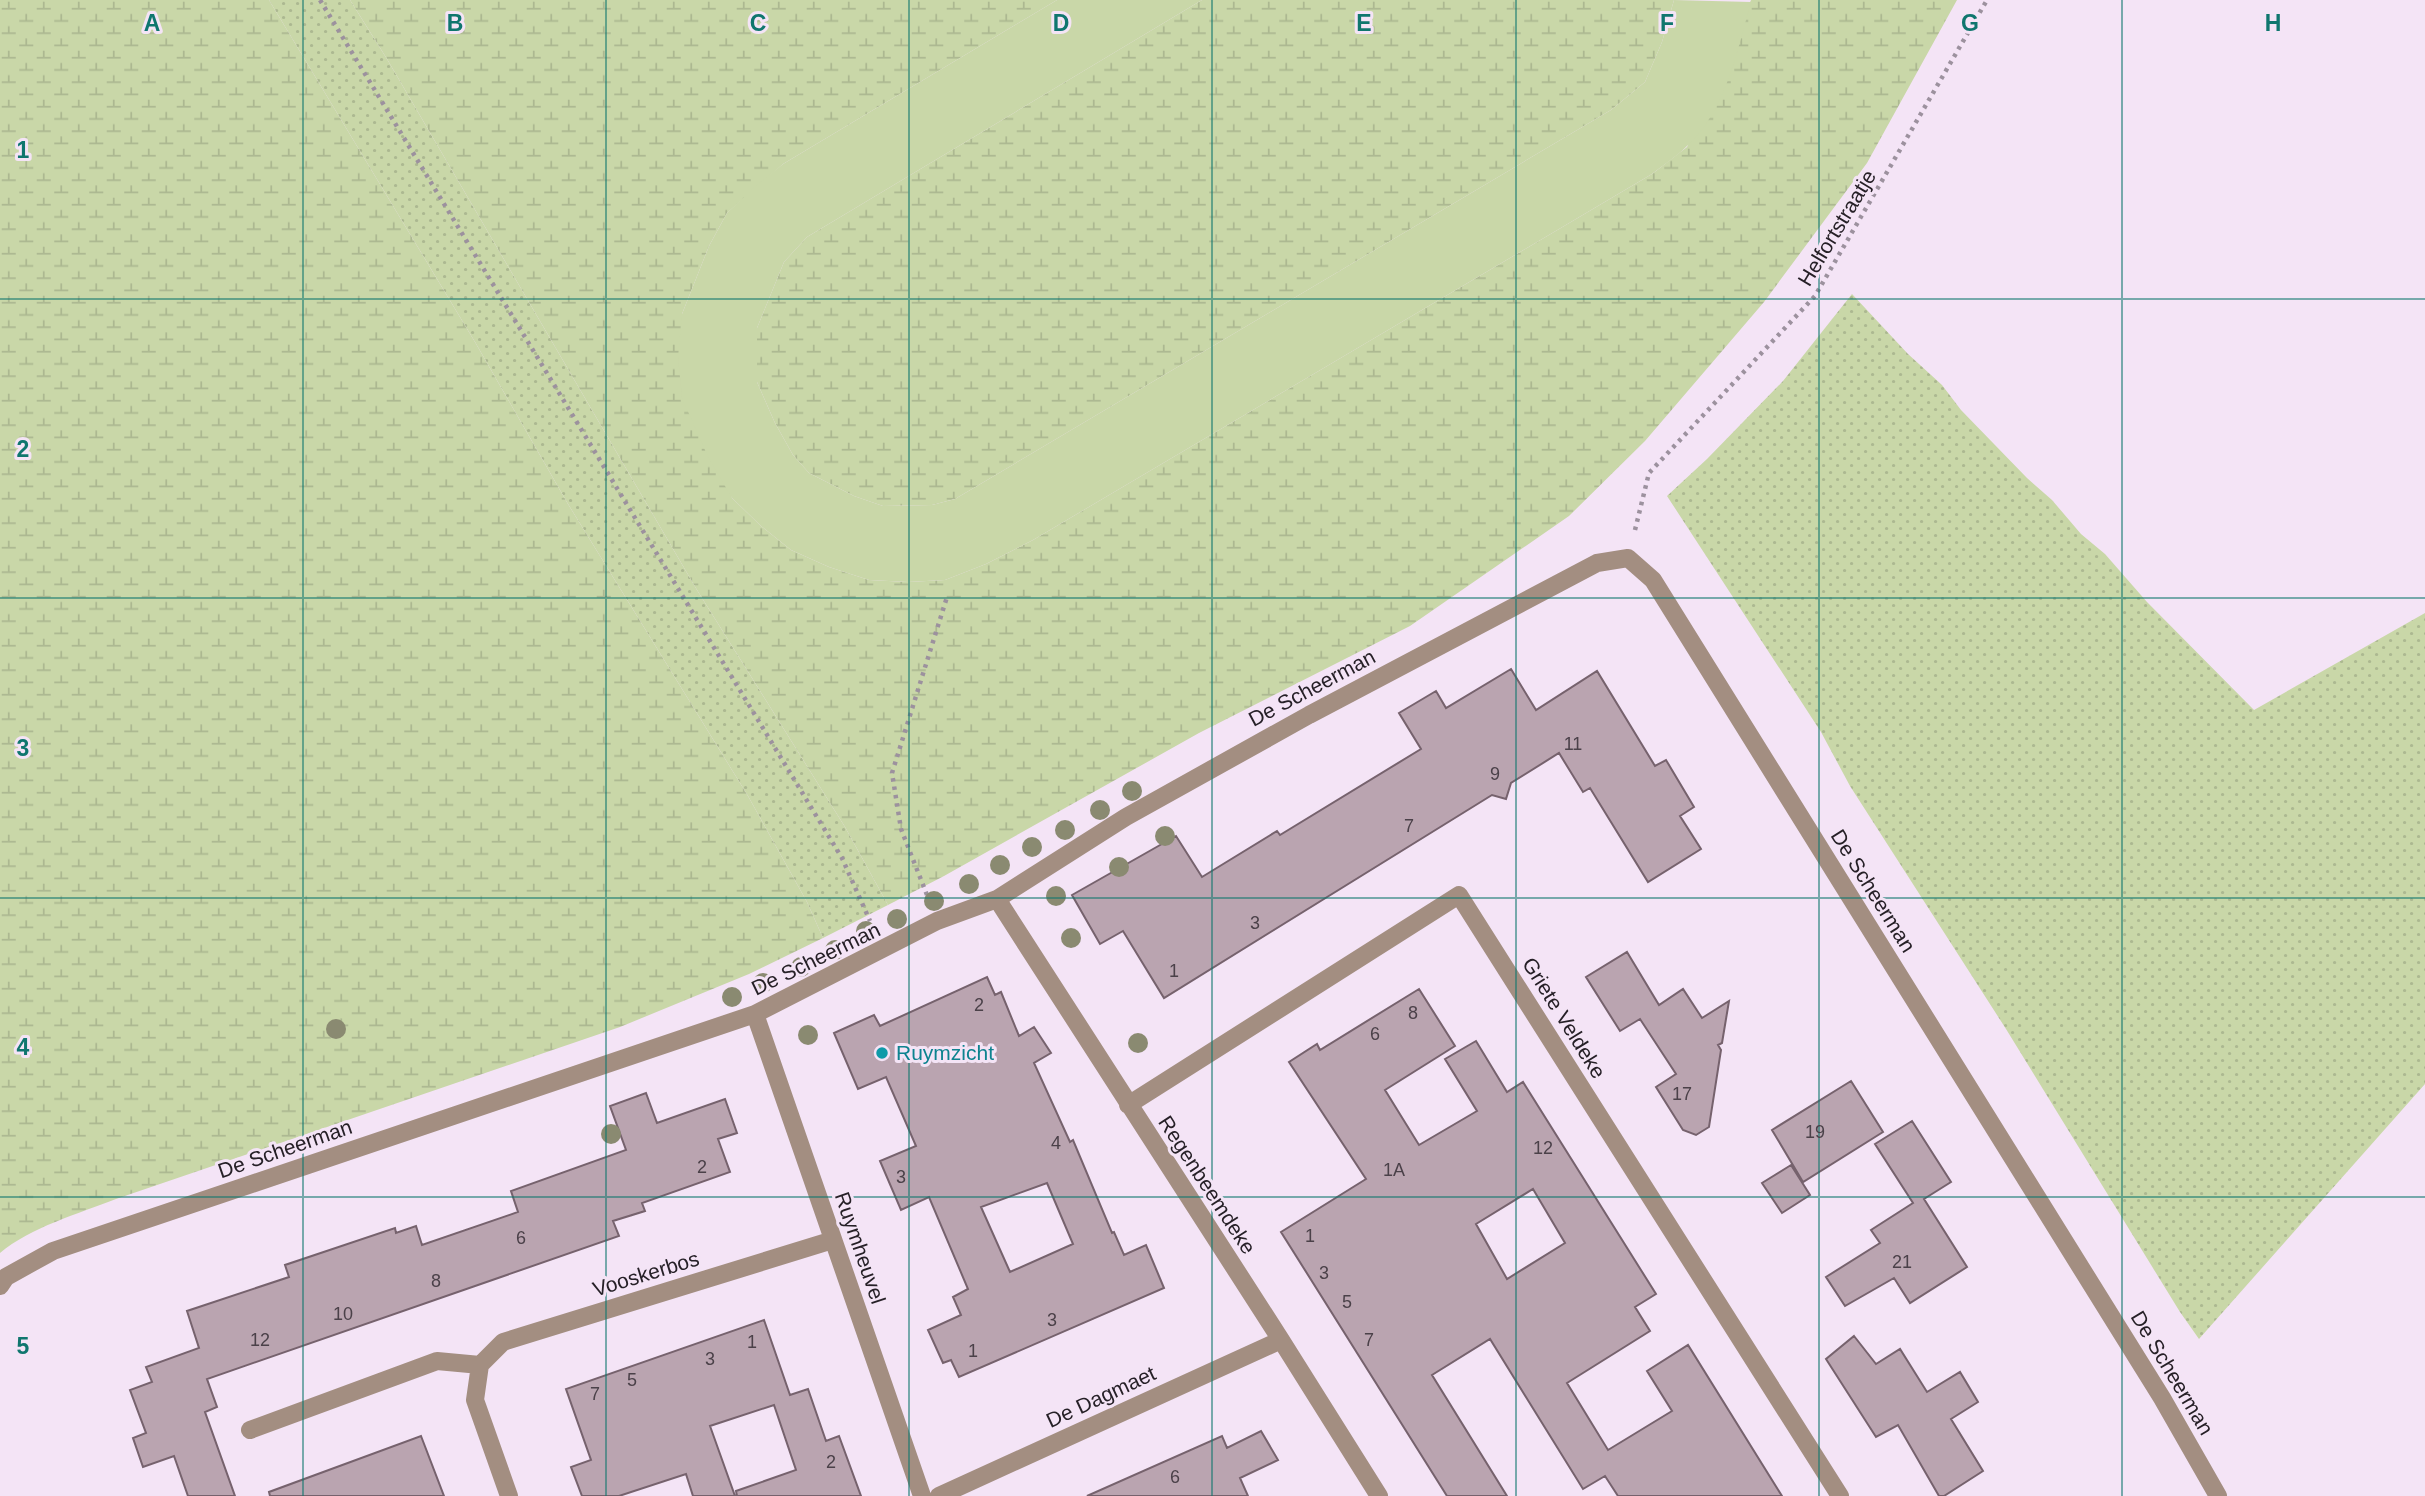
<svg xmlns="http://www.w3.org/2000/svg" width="2425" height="1496" font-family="Arial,sans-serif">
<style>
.grass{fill:url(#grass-dots)}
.wetland{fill:url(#wetland-marsh)}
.garden{fill:#c9d7a8}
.building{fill:#baa4b0;stroke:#76626d;stroke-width:2;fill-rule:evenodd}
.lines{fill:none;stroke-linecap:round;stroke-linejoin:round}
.path{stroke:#9c919e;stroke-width:4.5;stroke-dasharray:3.5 5;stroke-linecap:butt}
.minor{stroke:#a38e81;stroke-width:18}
.tree{fill:#8a8a71}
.grid{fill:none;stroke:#0f766e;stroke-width:2;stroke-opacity:0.55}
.culture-dot{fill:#0f9aa8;stroke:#f4e4f6;stroke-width:2.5}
.labels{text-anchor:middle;stroke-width:6;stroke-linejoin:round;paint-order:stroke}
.number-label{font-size:18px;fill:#4b4149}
.street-label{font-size:21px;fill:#262027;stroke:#f4e4f6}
.culture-label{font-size:21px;fill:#0d838f;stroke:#f4e4f6;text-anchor:start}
.grid-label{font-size:23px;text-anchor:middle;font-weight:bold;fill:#0f766e;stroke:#f4e4f6;stroke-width:6;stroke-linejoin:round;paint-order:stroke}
</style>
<defs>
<pattern id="grass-dots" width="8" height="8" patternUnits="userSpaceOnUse" patternTransform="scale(1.75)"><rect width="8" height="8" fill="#c9d7a8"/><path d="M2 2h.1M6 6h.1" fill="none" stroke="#acb891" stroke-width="1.8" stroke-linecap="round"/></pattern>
<pattern id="wetland-marsh" width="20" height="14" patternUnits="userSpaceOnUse" patternTransform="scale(1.75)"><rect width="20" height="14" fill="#c9d7a8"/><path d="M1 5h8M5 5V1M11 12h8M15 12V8" fill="none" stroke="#acb891"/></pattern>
</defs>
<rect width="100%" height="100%" fill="#f4e4f6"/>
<!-- grass -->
<path class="grass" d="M269 0H350L387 59 697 590 845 827 888 905 823 938 807 902 748 796 568 504 475 342Z
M1852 294 1908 354 1942 385 1961 410 2027 478 2052 500 2081 534 2105 554 2147 602 2254 710 2425 613V1084L2199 1339 2180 1312 2006 1029 1850 786 1821 732 1667 496 1707 459 1783 381Z"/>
<!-- wetland -->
<path class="wetland" d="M0 0H269L475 342 568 504 748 796 807 902 823 938 749 974 620 1027 116 1199C78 1214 31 1227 0 1253Z
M350 0H1057L783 164 727 213 709 246 682 314 732 498 761 526 791 550 829 567 869 580 908 582 945 580 986 564 1033 540 1652 174 1687 147 1751 0H1957L1867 163 1764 302 1645 441 1569 516 1410 626 1199 733 944 876 888 905 845 827 697 590 387 59Z
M1202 0H1674L1662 42 1645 82 1611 110 955 499 932 505 883 506 854 496 809 473 793 455 775 423 757 382V328L784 262 807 237Z"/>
<!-- garden -->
<path class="garden" d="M1057 0H1202L807 237 784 262 757 328V382L775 423 793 455 809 473 854 496 883 506 932 505 955 499 1611 110 1645 82 1662 42 1674 0 1751 2C1737 51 1726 111 1686 147 1676 157 1663 165 1652 174L1033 540 986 564 945 580 908 582 869 580 829 567 791 550 761 526 732 498 708 457 682 398 678 357 682 314 709 246 727 213 757 185 783 164Z"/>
<!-- building -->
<path class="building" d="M1511 669 1536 710 1597 671 1655 766 1666 760 1694 807 1680 816 1701 849 1648 882 1590 788 1583 792 1559 753 1511 783 1506 799 1492 795 1164 998 1123 931 1100 944 1072 895 1176 836 1202 877 1277 831 1280 835 1421 749 1399 713 1436 691 1446 708Z
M1627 952 1659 1005 1683 989 1702 1018 1729 1001 1722 1043 1718 1045 1721 1050 1709 1127 1696 1135 1683 1130 1656 1087 1676 1074 1640 1019 1620 1031 1586 977Z
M987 977 995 995 1001 992 1019 1036 1034 1027 1051 1053 1034 1063 1070 1142 1073 1140 1112 1233 1114 1232 1124 1255 1146 1245 1164 1288 959 1377 951 1360 943 1363 928 1330 961 1315 953 1297 968 1289 929 1197 901 1210 880 1161 916 1146 886 1077 858 1089 834 1033 874 1015 880 1026ZM1047 1183 1073 1244 1010 1272 981 1207Z
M1419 989 1455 1046 1385 1090 1419 1145 1477 1111 1445 1059 1476 1041 1507 1092 1523 1082 1656 1294 1635 1307 1650 1331 1567 1383 1608 1450 1672 1411 1647 1371 1688 1345 1782 1496H1618L1605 1476 1583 1489 1490 1339 1432 1375 1507 1496H1447L1281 1232 1366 1179 1289 1062 1317 1044 1320 1050ZM1533 1189 1565 1243 1507 1279 1476 1224Z
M1851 1081 1883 1132 1803 1182 1772 1130Z
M646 1093 657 1123 725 1099 737 1133 718 1139 730 1172 642 1203 645 1211 613 1221 619 1236 207 1379 217 1407 205 1412 235 1496H188L174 1456 143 1467 133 1438 146 1433 130 1390 152 1382 146 1367 199 1348 187 1311 289 1277 285 1265 395 1228 396 1233 416 1226 422 1245 518 1212 511 1191 626 1150 610 1106Z
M1912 1121 1951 1182 1924 1199 1967 1267 1910 1303 1894 1278 1845 1306 1826 1277 1880 1243 1871 1230 1913 1203 1875 1144Z
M1791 1165 1810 1195 1782 1213 1762 1183Z
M764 1320 790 1395 808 1389 826 1441 839 1436 861 1496H737L736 1491 796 1470 774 1405 710 1426 735 1496H693L686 1474 619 1496H582L571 1467 591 1460 566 1389Z
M1854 1336 1876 1364 1900 1349 1927 1392 1960 1372 1978 1402 1951 1419 1983 1471 1944 1496H1939L1898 1425 1876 1437 1826 1359Z
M1261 1431 1278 1460 1240 1478 1248 1496H1087L1222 1436 1227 1448Z
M421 1436 444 1496H270L269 1492Z"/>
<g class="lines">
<!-- path -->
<path class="path" d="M320 0 817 817 842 858 870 921
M1635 530 1649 473 1815 296 1987 0
M927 895 901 829 892 773 947 597"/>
<!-- minor -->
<path class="minor" d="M997 899 1281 1340 1379 1496
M755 1014 922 1496
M1128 1105 1459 895 1840 1496
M0 1286 6 1277 53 1251 755 1014 937 921 997 899 1126 817 1309 715 1597 563 1628 558 1653 580 2162 1398 2218 1496
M250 1430 437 1361 480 1365
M509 1496 475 1400 480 1365 503 1342 833 1240
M939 1496 1281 1340"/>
</g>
<!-- trees -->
<g class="tree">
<circle cx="1132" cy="791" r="10"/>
<circle cx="1100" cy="810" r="10"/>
<circle cx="1065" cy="830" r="10"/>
<circle cx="1165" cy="836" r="10"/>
<circle cx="1032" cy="847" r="10"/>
<circle cx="1000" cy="865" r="10"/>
<circle cx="1119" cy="867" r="10"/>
<circle cx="969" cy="884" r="10"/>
<circle cx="1056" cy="896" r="10"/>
<circle cx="934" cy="901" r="10"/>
<circle cx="897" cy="919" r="10"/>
<circle cx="866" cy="931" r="10"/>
<circle cx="1071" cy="938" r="10"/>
<circle cx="835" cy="950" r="10"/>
<circle cx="801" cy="967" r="10"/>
<circle cx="763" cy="983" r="10"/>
<circle cx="732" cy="997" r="10"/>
<circle cx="336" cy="1029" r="10"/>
<circle cx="808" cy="1035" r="10"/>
<circle cx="1138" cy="1043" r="10"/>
<circle cx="611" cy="1134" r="10"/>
</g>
<!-- grid -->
<path class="grid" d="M303 0V1496M606 0V1496M909 0V1496M1212 0V1496M1516 0V1496M1819 0V1496M2122 0V1496M0 299H2425M0 598H2425M0 898H2425M0 1197H2425"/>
<!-- markers -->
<circle class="culture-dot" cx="882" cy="1053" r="7"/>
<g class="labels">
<!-- number labels -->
<g class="number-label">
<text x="1573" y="750">11</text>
<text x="1495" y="780">9</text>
<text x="1409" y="832">7</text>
<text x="1255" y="929">3</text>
<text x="1174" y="977">1</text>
<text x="979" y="1011">2</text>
<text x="1413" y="1019">8</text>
<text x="1375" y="1040">6</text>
<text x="1682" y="1100">17</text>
<text x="1815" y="1138">19</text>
<text x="1056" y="1149">4</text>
<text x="1543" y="1154">12</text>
<text x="702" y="1173">2</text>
<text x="1394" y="1176">1A</text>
<text x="901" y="1183">3</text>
<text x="1310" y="1242">1</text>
<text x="521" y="1244">6</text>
<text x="1902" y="1268">21</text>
<text x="1324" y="1279">3</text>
<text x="436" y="1287">8</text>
<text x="1347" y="1308">5</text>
<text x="343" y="1320">10</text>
<text x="1052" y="1326">3</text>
<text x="260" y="1346">12</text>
<text x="1369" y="1346">7</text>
<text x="752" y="1348">1</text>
<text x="973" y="1357">1</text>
<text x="710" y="1365">3</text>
<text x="632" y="1386">5</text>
<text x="595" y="1400">7</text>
<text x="831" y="1468">2</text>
<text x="1175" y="1483">6</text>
</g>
<!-- street labels -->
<g class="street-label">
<text transform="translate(1837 228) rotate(-59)" y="7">Helfortstraatje</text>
<text transform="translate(1312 688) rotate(-28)" y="7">De Scheerman</text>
<text transform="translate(1873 891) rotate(58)" y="7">De Scheerman</text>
<text transform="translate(816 959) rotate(-26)" y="7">De Scheerman</text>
<text transform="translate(1564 1018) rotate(58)" y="7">Griete Veldeke</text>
<text transform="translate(285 1149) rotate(-19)" y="7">De Scheerman</text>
<text transform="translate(1207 1185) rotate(57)" y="7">Regenbeemdeke</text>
<text transform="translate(860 1248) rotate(71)" y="7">Ruymheuvel</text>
<text transform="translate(646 1274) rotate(-17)" y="7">Vooskerbos</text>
<text transform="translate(2172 1373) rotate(59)" y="7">De Scheerman</text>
<text transform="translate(1101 1397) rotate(-25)" y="7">De Dagmaet</text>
</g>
<!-- culture labels -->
<g class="culture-label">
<text x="896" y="1060">Ruymzicht</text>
</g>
</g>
<g class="grid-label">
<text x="152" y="31">A</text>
<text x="455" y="31">B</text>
<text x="758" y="31">C</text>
<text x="1061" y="31">D</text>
<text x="1364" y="31">E</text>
<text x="1667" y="31">F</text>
<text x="1970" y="31">G</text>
<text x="2273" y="31">H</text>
<text x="23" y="158">1</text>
<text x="23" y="457">2</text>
<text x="23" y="756">3</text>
<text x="23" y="1055">4</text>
<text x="23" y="1354">5</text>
</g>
</svg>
